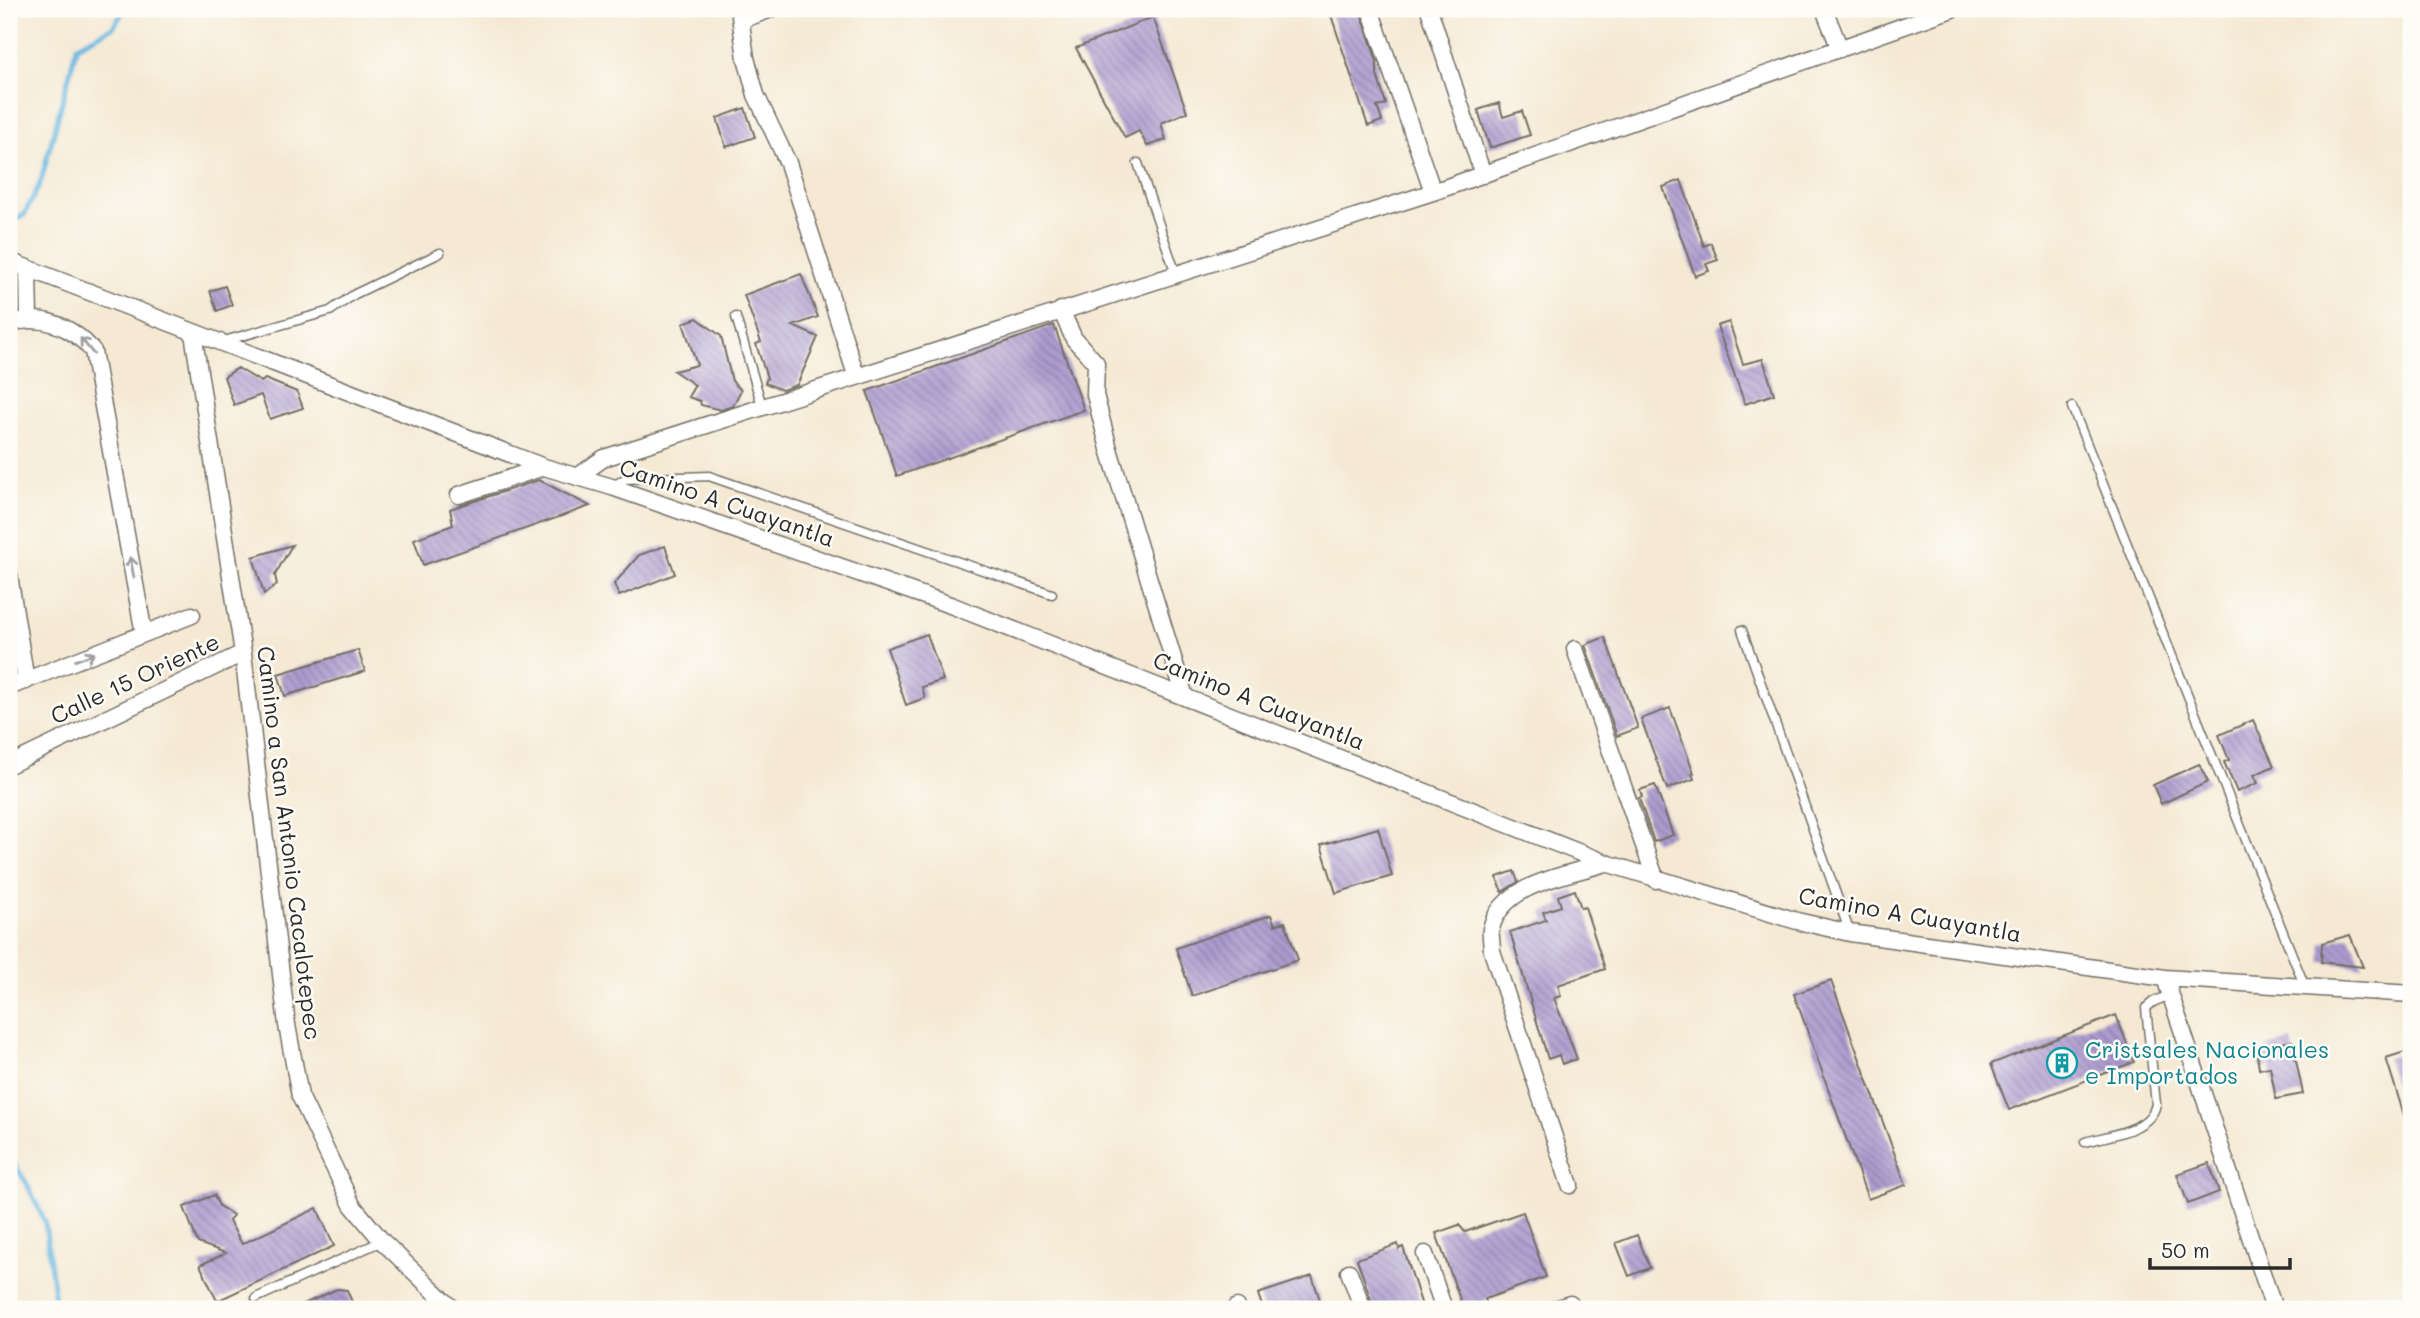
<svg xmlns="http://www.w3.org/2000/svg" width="2420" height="1318" font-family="Mali,sans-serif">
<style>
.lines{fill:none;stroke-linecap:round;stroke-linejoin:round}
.stream{stroke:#64b5df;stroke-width:5}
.building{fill:url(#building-back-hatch)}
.lane-casing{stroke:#726e66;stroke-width:11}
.street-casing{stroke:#726e66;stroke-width:19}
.lane{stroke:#fff;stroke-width:8}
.street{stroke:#fff;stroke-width:16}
.oneway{stroke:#a0a0a0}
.labels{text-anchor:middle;stroke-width:5;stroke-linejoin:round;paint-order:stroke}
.street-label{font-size:23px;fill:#2b2b2b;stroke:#fdfcf7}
.culture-label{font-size:23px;fill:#0d838f;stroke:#fdfcf7;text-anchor:start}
</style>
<defs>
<pattern id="building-back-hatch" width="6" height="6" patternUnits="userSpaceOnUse" patternTransform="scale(1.75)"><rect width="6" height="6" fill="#ac9bcf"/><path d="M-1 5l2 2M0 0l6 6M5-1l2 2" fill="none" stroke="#8c7fa8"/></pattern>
</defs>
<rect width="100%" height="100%" fill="#fdfcf7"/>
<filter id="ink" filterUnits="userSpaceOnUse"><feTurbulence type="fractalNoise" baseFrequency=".0143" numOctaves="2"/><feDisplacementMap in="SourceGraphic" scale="14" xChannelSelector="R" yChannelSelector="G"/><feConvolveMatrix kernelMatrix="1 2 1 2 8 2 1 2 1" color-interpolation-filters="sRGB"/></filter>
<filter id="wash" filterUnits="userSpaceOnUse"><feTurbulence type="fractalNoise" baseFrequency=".00686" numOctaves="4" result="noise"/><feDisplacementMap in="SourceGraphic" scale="28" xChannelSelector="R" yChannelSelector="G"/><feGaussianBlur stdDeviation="1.57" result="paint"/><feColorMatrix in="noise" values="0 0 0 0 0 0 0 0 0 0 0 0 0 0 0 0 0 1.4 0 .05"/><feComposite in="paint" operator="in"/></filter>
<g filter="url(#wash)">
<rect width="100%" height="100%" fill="#f5e9d3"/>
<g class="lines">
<!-- stream -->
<path class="stream" d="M9 222 24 215 40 184 77 46 113 27 125 9
M9 1156 26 1182 45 1222 56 1309"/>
</g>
<g id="blocks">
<!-- building -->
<path class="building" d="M1329 9H1360L1377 62V75L1386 104 1377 107 1382 121 1368 126Z
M1153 17 1187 112 1161 123 1166 140 1147 146 1139 131 1125 138 1076 48Z
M1499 103 1503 117 1522 111 1530 135 1490 148 1478 110Z
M745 108 755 137 726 147 717 118Z
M1681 180 1704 246 1711 243 1718 260 1706 264 1709 271 1695 276 1663 187Z
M801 274 818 317 793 326 818 337 797 385 782 390 765 383 767 378 756 344 761 342 744 295Z
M225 286 232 305 217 311 210 291Z
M697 318 721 336 732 381 741 390 733 406 721 410 701 405 700 401 688 397 695 385 674 371 697 365 683 323Z
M1729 322 1743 364 1763 359 1774 394 1745 404 1717 326Z
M1054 325 1084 410 897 476 867 391Z
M238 368 261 382 265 379 297 392 303 408 270 419 261 395 234 405 224 377Z
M539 480 590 506 423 565 414 539 453 525 450 509Z
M292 545 275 575 277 585 264 594 253 557Z
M665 546 675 574 619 596 614 584 639 555Z
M927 634 943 680 922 687 925 698 906 705 887 648Z
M1605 637 1638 728 1617 736 1585 645Z
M358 650 365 671 285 696 278 674Z
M1670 708 1694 773 1692 774 1694 779 1667 789 1641 719Z
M2253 720 2274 766 2254 775 2258 783 2237 792 2224 762 2229 760 2219 735Z
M2199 764 2208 782 2161 804 2153 785Z
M1655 785 1673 835 1654 842 1639 798 1642 797 1640 790Z
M1378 828 1392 876 1336 893 1321 845Z
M1514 871 1518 882 1502 892 1497 877Z
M1575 890 1581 908 1585 907 1605 969 1558 985 1561 996 1554 998 1577 1059 1562 1064 1559 1055 1548 1059 1510 932 1546 920 1543 912 1561 906 1558 896Z
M1271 915 1275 925 1285 922 1298 960 1192 996 1176 948Z
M2350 935 2363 967 2321 962 2322 943Z
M1831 981 1906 1185 1868 1199 1794 994Z
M2116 1015 2134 1062 2009 1110 1991 1064Z
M2292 1041 2303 1094 2276 1099 2270 1067 2259 1069 2257 1054 2269 1052 2268 1046Z
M2411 1050V1131H2409L2386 1058Z
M2209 1163 2219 1192 2188 1204 2177 1174Z
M214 1195 219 1206 233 1215 229 1221 242 1244 317 1208 334 1246 217 1301 200 1265 226 1253 198 1243 184 1207Z
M1523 1212 1546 1277 1485 1299 1489 1309H1469L1468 1304 1462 1305 1436 1233 1459 1225 1465 1232Z
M1637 1235 1650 1268 1629 1276 1616 1243Z
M1398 1244 1399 1249 1403 1247 1423 1309H1374L1357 1259Z
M1312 1276 1323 1309H1263L1258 1294Z
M337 1289 347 1290 355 1309H293Z"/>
</g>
</g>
<g filter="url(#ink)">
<use href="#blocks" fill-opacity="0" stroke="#726e66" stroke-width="2"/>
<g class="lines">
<!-- lane casing -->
<g class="lane-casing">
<path id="lane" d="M1138 163 1176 274
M736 317 762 406
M224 341 330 311 355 294 440 253
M2072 407 2305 987
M612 487 624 479 709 476 1052 594
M1742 630 1850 933
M2085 1142C2109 1135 2151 1131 2156 1104L2146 1008 2153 1002 2172 994
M256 1298 382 1241"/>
</g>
<!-- street casing -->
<g class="street-casing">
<path id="street" d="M739 9 746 58 756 95 788 163 856 375
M1370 9 1433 192
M1429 9 1483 175
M1824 9 1840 49
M741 20 771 9
M9 261 544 467 612 487 953 606 1606 863 1797 921 1850 933 2165 978 2411 994
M28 268 29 320
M1061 310 1074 339 1096 363 1095 395 1109 449 1185 697
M9 324C41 313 72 326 93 351L144 634
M193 333 243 653 287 1025 300 1096 352 1205 382 1241 453 1309
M577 477 604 458 1433 192 1952 9
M459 495 544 467
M9 575 26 681
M1575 649 1656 880
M9 687 192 615
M9 765 243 653
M2165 978 2274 1309
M1570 1185 1492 951C1492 944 1490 936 1491 929 1501 883 1569 875 1606 863
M1425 1254 1444 1309
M1349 1272 1363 1309
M1237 1307V1309
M1555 1309 1570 1304"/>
</g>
<!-- lane -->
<use href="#lane" class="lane"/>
<!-- street -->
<use href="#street" class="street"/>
</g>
<!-- one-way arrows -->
<defs><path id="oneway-shaft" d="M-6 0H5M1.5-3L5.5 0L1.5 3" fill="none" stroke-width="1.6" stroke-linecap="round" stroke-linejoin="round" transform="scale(1.75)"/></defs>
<g class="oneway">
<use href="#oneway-shaft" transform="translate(87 346) rotate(-129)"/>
<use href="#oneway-shaft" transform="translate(132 567) rotate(-100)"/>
<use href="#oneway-shaft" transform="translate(85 657) rotate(-21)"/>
</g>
</g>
<!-- icons -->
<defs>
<g id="building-ring" transform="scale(1.575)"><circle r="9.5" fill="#fdfcf7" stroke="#0f9aa8" stroke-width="1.5"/><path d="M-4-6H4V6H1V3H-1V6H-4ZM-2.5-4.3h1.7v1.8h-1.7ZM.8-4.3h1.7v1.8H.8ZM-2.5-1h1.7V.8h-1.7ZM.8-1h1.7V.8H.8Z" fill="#0f9aa8"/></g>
</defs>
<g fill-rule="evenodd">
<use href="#building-ring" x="2062" y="1063"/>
</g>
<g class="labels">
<!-- street labels -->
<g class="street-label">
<text transform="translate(727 503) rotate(19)" y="8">Camino A Cuayantla</text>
<text transform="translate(135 679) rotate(-25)" y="8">Calle 15 Oriente</text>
<text transform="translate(1259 701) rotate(22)" y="8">Camino A Cuayantla</text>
<text transform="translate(289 843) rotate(83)" y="8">Camino a San Antonio Cacalotepec</text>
<text transform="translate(1910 915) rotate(10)" y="8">Camino A Cuayantla</text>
</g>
<!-- culture labels -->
<g class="culture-label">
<text x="2085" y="1058">Cristsales Nacionales<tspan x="2085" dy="26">e Importados</tspan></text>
</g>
</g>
<!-- margin -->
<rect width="2420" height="1318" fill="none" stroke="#fdfcf7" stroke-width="35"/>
<!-- scale -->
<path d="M2150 1258v10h140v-10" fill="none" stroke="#2b2b2b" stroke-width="3.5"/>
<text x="2161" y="1258" font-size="21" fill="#2b2b2b" stroke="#fdfcf7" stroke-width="5" paint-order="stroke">50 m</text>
</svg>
